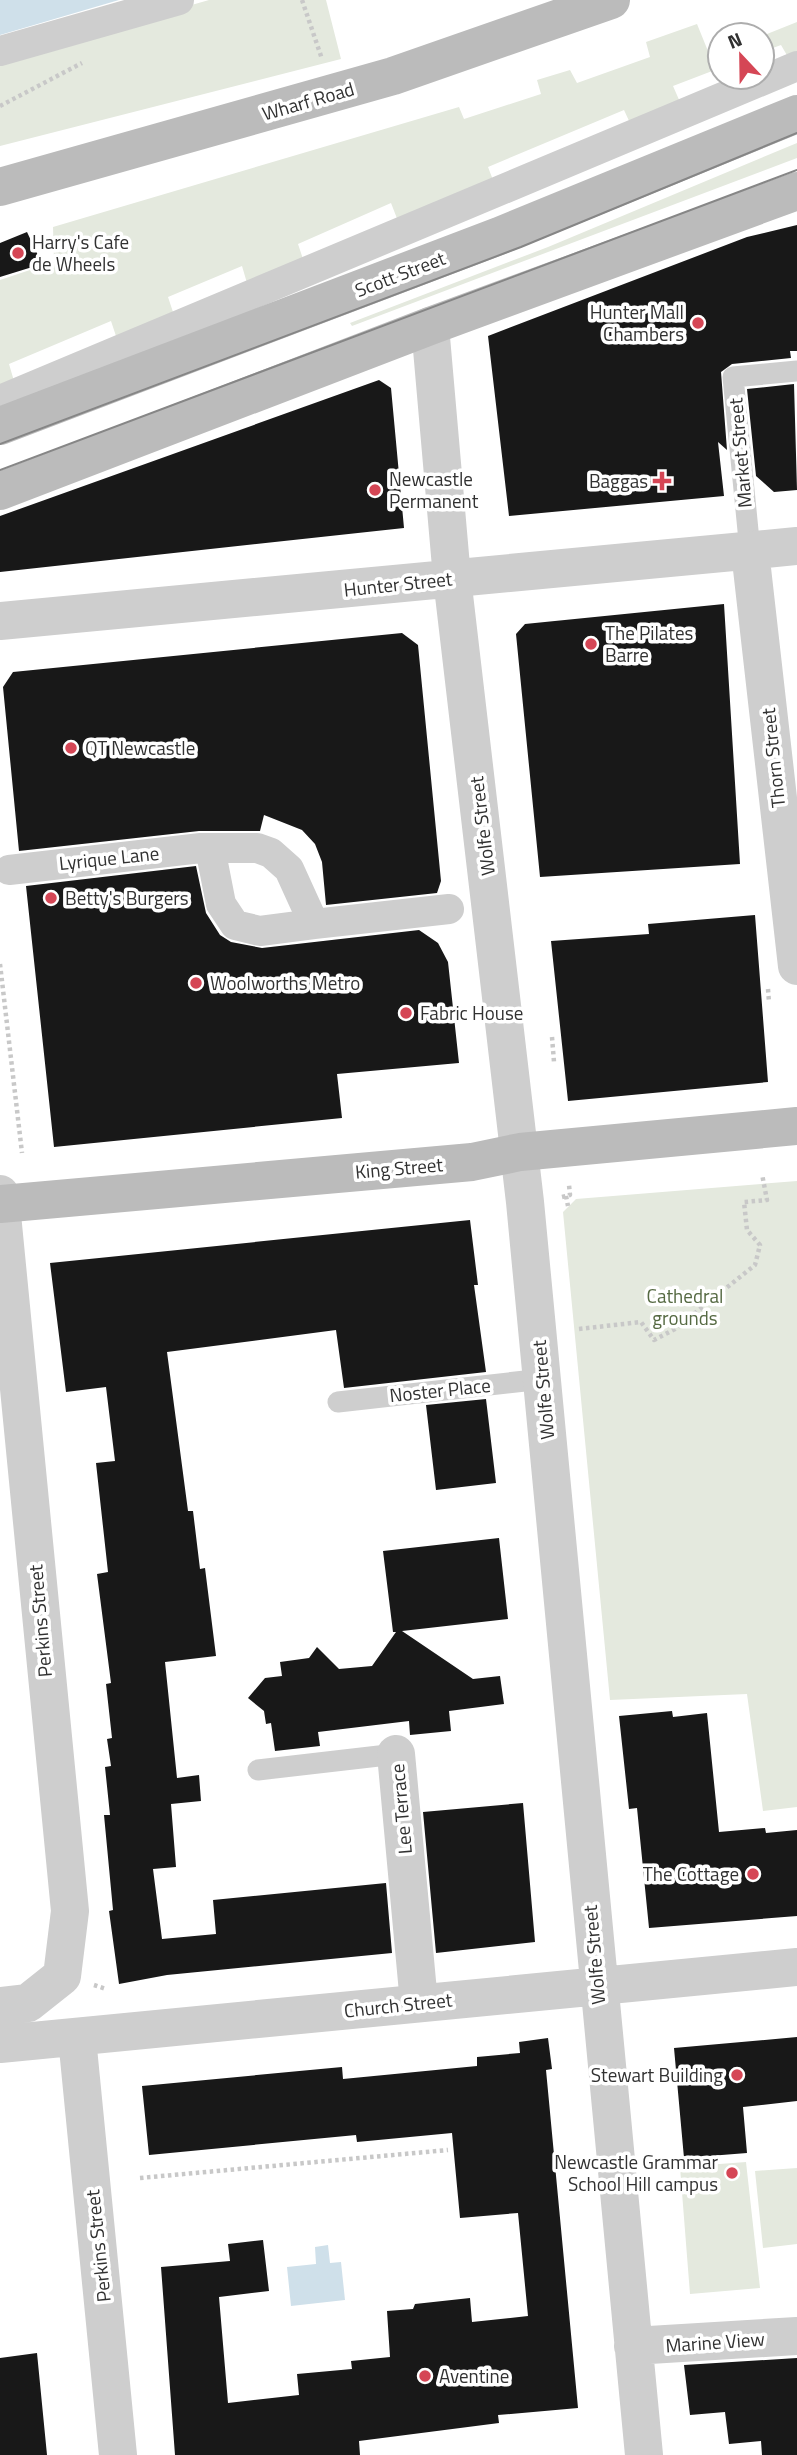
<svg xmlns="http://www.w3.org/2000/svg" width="797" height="2455" font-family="'Titillium Web',sans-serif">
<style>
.green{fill:#e4e9de}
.water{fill:#cfe0ea}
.building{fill:#181818}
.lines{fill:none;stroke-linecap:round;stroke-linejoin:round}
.path{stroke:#c8c8c8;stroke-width:4.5;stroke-dasharray:3.5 3.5;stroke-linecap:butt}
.service{stroke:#cecece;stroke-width:21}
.pedestrian{stroke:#cecece;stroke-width:30}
.minor{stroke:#cecece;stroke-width:38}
.secondary{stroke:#bbb;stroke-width:38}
.tram{stroke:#868686;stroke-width:2}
.poi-dot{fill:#d54655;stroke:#fff;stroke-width:2.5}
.labels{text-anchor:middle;stroke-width:7;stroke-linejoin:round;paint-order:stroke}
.street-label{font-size:19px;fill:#313131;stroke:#fff}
.poi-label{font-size:19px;fill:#313131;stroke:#fff;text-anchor:start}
.park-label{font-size:19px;fill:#556942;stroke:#fff}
</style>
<rect width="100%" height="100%" fill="#fff"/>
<!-- green -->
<path class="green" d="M209 0H326L341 59 0 146V60Z
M797 22V53L788 57 781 45 762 52V36Z
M697 24 710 56 720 53V68L673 86 680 102 630 123 624 110 488 167 493 180 398 221 391 203 298 244 303 259 247 283 242 266 168 297 174 315 117 339 111 321 9 364 14 381 0 387V280L54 262 53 227 459 107 464 119 541 94 537 80 570 70 577 83 650 57 646 42Z
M797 143V158L352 326 350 323 548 247Z
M797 1181V1807L763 1811 747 1694 610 1700 563 1212 576 1199Z
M746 2162 760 2288 690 2294 680 2167Z
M797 2168V2244L763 2248 755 2171Z"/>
<!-- water -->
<path class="water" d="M0 0H119L0 35Z
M328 2245 330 2263 341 2262 345 2300 291 2306 287 2267 316 2264 315 2247Z"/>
<!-- building -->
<path class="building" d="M797 225V351H790L791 358 732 364 721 372 727 450 718 442 724 496 509 516 488 336 747 237Z
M27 232 42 264 0 277V243Z
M379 380 391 388 404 528 0 572V516Z
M794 384 797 490 774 492 756 476 747 389Z
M724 604 740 864 540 877 516 634 525 624Z
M402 633 418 645 441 881 437 893 326 905 322 862 315 844 302 830 264 815 260 831H199L19 851 3 687 13 672Z
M196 866 206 913 220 935 231 942 262 948 419 930 438 943 448 962 459 1063 337 1074 342 1118 54 1147 26 886Z
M755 915 768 1082 568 1101 551 941 649 934 648 924Z
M470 1220 478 1285H474L486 1372 344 1388 336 1330 167 1352 188 1511H193L200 1569 205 1568 216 1656 165 1662 177 1778 199 1775 201 1801 171 1804 176 1867 153 1869 162 1939 216 1934 213 1900 386 1883 392 1953 167 1975 119 1984 109 1911 113 1910 104 1815H110L105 1767 111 1766 107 1739 112 1738 106 1684 111 1683 97 1574 108 1572 96 1463 115 1461 106 1387 66 1392 50 1263Z
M486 1399 496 1483 436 1490 426 1405Z
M499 1538 508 1619 402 1631 473 1679 500 1676 504 1704 449 1711 451 1731 410 1735 409 1721 318 1732 320 1746 275 1751 271 1723 266 1724 264 1711 248 1698 265 1678 282 1676 280 1662 309 1658 317 1647 339 1669 372 1666 396 1632H393L383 1551Z
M672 1711 673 1717 707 1713 719 1832 765 1828 766 1833 797 1830V1916L649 1928 637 1808 629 1809 619 1716Z
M523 1803 535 1942 436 1953 423 1812Z
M797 2037V2101L743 2107 747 2153 684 2158 674 2048Z
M548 2038 552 2069 546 2070 578 2408 498 2415 499 2423 359 2441 360 2455H175L161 2267 230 2261 228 2244 263 2240 269 2291 219 2297 228 2403 299 2395 297 2374 352 2369 351 2361 390 2357 387 2311 413 2309 415 2304 470 2298 472 2322 528 2316 518 2213 460 2218 452 2133 357 2142 356 2135 149 2155 142 2086 342 2067 343 2079 477 2066V2057L520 2053 519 2042Z
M37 2353 47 2455H0V2358Z
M797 2358V2455H762L761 2441 729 2444 725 2412 690 2415 684 2365Z"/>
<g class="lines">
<!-- path -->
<path class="path" d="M302 0 322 59
M0 106 82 63
M0 964 22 1153
M768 989 769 1002
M552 1037 554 1062
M566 1196 568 1206
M562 1197 570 1195 569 1185
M579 1329 641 1322 654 1340 675 1329 755 1265 760 1245 747 1230 744 1202 767 1200 762 1174
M94 1985 106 1989
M140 2178 448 2150"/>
<!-- service -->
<path class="service" d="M750 551 733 377 797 371
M338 1402 543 1379
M258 1770 396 1754"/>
<!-- pedestrian -->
<path class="pedestrian" d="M0 51 179 0
M0 400 797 66
M210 848 221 904 235 925 260 931 314 924
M9 870 201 848H257L271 853 289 869 314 924 449 909"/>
<!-- minor -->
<path class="minor" d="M430 326 452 578 525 1202 644 2455
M750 551 797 966
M0 621 797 546
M0 1194 70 1911 62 1976 28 2003 0 2006
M396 1754 419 2003
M77 2038 118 2455
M0 2044 797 1967
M633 2346 797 2336"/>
<!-- secondary -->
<path class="secondary" d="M0 187 393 76 611 0
M0 426 499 236 797 114
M0 491 430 326 797 191
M0 1204 472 1162 520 1152 797 1126"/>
<!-- tram -->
<path class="tram" d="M0 444 521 247 797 133
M0 470 797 170"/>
</g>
<!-- markers -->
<g class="poi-dot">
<circle cx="18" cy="253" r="7"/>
<circle cx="698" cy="323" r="7"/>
<path d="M658.5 470.5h7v7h7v7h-7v7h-7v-7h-7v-7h7z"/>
<circle cx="375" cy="490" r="7"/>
<circle cx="591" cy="644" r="7"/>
<circle cx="71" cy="748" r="7"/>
<circle cx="51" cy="898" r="7"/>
<circle cx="196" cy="983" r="7"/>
<circle cx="406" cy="1013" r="7"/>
<circle cx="753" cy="1874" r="7"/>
<circle cx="737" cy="2075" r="7"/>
<circle cx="732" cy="2173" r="7"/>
<circle cx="425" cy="2376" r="7"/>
</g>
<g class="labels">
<!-- street labels -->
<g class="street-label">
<text transform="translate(308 101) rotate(-16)" y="7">Wharf Road</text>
<text transform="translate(400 274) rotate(-21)" y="7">Scott Street</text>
<text transform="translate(740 453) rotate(-95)" y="7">Market Street</text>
<text transform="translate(398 584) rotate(-6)" y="7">Hunter Street</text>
<text transform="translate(773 758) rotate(-96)" y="7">Thorn Street</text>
<text transform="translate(482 826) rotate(-97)" y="7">Wolfe Street</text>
<text transform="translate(109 858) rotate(-6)" y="7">Lyrique Lane</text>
<text transform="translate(399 1168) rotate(-5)" y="7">King Street</text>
<text transform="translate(440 1390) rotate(-6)" y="7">Noster Place</text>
<text transform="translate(543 1390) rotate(-95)" y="7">Wolfe Street</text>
<text transform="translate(40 1621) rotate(-95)" y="7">Perkins Street</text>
<text transform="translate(401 1809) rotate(-95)" y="7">Lee Terrace</text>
<text transform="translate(594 1955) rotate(-95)" y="7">Wolfe Street</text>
<text transform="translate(398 2005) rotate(-6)" y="7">Church Street</text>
<text transform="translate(98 2246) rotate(-96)" y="7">Perkins Street</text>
<text transform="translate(715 2342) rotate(-4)" y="7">Marine View</text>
</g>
<!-- poi labels -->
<g class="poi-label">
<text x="32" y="249">Harry's Cafe<tspan x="32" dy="22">de Wheels</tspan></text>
<text x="684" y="319" text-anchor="end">Hunter Mall<tspan x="684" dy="22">Chambers</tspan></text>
<text x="389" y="486">Newcastle<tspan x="389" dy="22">Permanent</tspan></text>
<text x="648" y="488" text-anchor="end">Baggas</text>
<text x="605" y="640">The Pilates<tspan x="605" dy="22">Barre</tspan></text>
<text x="85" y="755">QT Newcastle</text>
<text x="65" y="905">Betty's Burgers</text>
<text x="210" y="990">Woolworths Metro</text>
<text x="420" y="1020">Fabric House</text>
<text x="739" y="1881" text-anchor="end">The Cottage</text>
<text x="723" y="2082" text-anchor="end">Stewart Building</text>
<text x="718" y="2169" text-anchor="end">Newcastle Grammar<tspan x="718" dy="22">School Hill campus</tspan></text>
<text x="439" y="2383">Aventine</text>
</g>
<!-- park labels -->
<g class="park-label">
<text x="685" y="1303">Cathedral<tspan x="685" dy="22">grounds</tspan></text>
</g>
</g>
<!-- north arrow -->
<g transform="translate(741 56) rotate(338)"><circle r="33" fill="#ffffff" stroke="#adadad" stroke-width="2"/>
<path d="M0-5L12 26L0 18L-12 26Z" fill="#d54655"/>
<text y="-10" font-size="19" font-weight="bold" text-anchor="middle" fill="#313131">N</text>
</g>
</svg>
